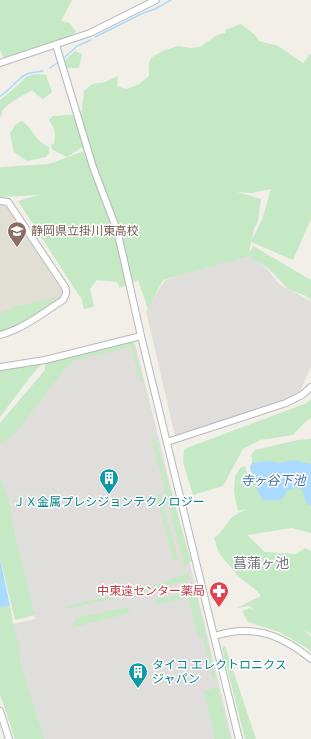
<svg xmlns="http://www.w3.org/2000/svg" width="311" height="739" font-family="'Golos Text','Noto Sans JP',sans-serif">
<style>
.industrial{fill:#e0deda}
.education{fill:#e1ded6}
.green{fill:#c5e8c5;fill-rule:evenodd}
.water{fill:#aadaff}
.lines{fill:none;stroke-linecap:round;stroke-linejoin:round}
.stream{stroke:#aadaff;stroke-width:1.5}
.minor-casing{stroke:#b5b8bc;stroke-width:8}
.minor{stroke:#fff;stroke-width:6}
.labels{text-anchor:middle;stroke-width:3;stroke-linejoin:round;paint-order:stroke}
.education-label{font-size:12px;fill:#785e54;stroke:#fff;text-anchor:start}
.culture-label{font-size:12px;fill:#0d838f;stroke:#fff}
.health-label{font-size:12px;fill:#be3a42;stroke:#fff;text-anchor:end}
.water-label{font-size:13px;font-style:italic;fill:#4174aa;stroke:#fff}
.quarter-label{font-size:14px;fill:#70757a;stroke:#fff}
</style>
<rect width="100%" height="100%" fill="#f1efe8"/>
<!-- industrial -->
<path class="industrial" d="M247 253 270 272 279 284 311 301V367L300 391 290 398 175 436 146 311 165 280Z
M135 343 194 580 232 739H41L0 627 35 619 0 479V437L68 360Z"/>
<!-- education -->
<path class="education" d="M0 204 7 207 62 290 63 300 0 336Z"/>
<!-- green -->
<path class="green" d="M0 0H72L61 21 70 23 76 32 70 37 4 59 0 50Z
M241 24 255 35 259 41 278 46 303 63 310 54H311V219L293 260 251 242 249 253 253 246 311 280V300L306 296 288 289 269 269 248 256 163 280 148 309 138 280 120 288 117 282 97 280 90 289 94 307 84 309 81 297 78 294 18 201 39 195 0 197V167L49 164 87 150 81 148 67 157 53 150 51 147 52 144H54C56 132 55 129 49 120L53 116C62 116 68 113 77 116L80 128 84 90 93 84 105 82 118 76 117 86 126 89 138 85 149 76V62L152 57 163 51 178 46 191 48 200 47 217 35 225 33 226 30ZM271 189 262 220 252 240 254 229 258 221 261 199 237 192 252 193Z
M75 51 82 54 79 68H67L64 64 66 59Z
M37 74 46 75 52 92 43 99 37 95 32 90C21 97 10 101 2 111V114L0 118V100L17 86 27 76Z
M22 121C30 126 31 132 38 139 41 143 45 145 49 147V153L46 157 27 161 14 152 10 133 16 124Z
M59 297 33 320 0 335V313L14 307Z
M133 340 143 381 140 382 131 347 73 361 63 371 15 433 0 444V423L45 370V363Z
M42 364 31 376 0 417V371Z
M311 399V418L305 422 293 435 260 440 243 449 223 486 193 495 183 462 184 449 307 403Z
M151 437H155L191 561 187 565H184Z
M311 439V533L292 528 247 535 265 552 296 554 305 548 311 551V634L304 630 311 637V652L307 648 279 632 248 622 242 611 250 608 255 611 250 606 237 608 261 596 257 591 238 576 219 553 214 538 218 535 232 517 246 509 238 511 234 492 235 476 241 467 245 466 251 488 252 457H250L255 450 298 440Z
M0 476 9 503 16 540 35 615 15 620 0 558Z
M160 493 178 560H173L156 495Z
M189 573 190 580 67 609V606L168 582 170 579Z
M195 591 216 678 213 679 203 637 199 638 188 597 156 605 155 600Z
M10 606 14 628 19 645 20 662 44 739H15L0 694V607Z
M128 607 129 613 72 628 76 618Z
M225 646 256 739H245L222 648Z
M218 687 230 739H215L204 691Z"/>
<!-- water -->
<path class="water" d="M293 460 311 464V506C299 499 310 481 287 491 283 498 283 501 274 500 270 500 267 501 263 500L258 492 254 479 257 476 251 472 250 466 252 463 267 461 279 463Z
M0 559 10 606 0 607Z"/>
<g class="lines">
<!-- stream -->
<path class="stream" d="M95 37 143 13 155 9 171 0
M63 59 77 46 91 40
M50 68 60 61
M0 96C10 91 17 78 27 74 32 72 38 72 43 71"/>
<!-- minor casing -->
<g class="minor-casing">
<path id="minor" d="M56 45 93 167 102 191 117 230 123 256 141 336 239 739
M0 63 90 33 156 0
M0 201 8 202 65 287C67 292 66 295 63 300 43 313 23 329 0 335
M0 367 45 360 141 336
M167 442 286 403 302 395 311 387
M214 636C253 624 280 634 311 659
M0 711 9 739"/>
</g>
<!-- minor -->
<use href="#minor" class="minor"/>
</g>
<!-- icons -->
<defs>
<g id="school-pin" transform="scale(1)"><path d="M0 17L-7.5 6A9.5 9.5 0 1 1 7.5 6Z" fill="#8d6e63" stroke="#fff"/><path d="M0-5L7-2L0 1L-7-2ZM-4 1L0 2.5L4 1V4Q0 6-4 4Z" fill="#fff"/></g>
<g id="building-pin" transform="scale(1)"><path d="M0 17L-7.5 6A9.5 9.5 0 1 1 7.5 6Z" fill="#0f9aa8" stroke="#fff"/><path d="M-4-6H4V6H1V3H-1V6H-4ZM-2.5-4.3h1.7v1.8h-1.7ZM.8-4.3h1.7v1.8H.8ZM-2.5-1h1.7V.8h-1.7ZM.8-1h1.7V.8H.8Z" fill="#fff"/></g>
<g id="pharmacy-pin" transform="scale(1)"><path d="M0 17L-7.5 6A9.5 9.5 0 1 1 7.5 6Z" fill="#e0444e" stroke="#fff"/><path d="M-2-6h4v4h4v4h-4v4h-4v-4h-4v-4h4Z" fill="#fff"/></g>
</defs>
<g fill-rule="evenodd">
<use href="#school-pin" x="17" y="231"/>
<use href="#building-pin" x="109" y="478"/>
<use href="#pharmacy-pin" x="219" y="591"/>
<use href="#building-pin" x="138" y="672"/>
</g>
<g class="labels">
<!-- education labels -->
<g class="education-label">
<text x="31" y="235">静岡県立掛川東高校</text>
</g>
<!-- culture labels -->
<g class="culture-label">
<text x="109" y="506">ＪＸ金属プレシジョンテクノロジー</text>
<text x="152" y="669" text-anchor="start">タイコ エレクトロニクス<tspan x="152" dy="14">ジャパン</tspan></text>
</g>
<!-- health labels -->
<g class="health-label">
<text x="205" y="595">中東遠センター薬局</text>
</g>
<!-- water labels -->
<g class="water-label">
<text x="273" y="485">寺ヶ谷下池</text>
</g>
<!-- quarter labels -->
<g class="quarter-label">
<text x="261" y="568">菖蒲ヶ池</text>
</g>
</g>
</svg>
